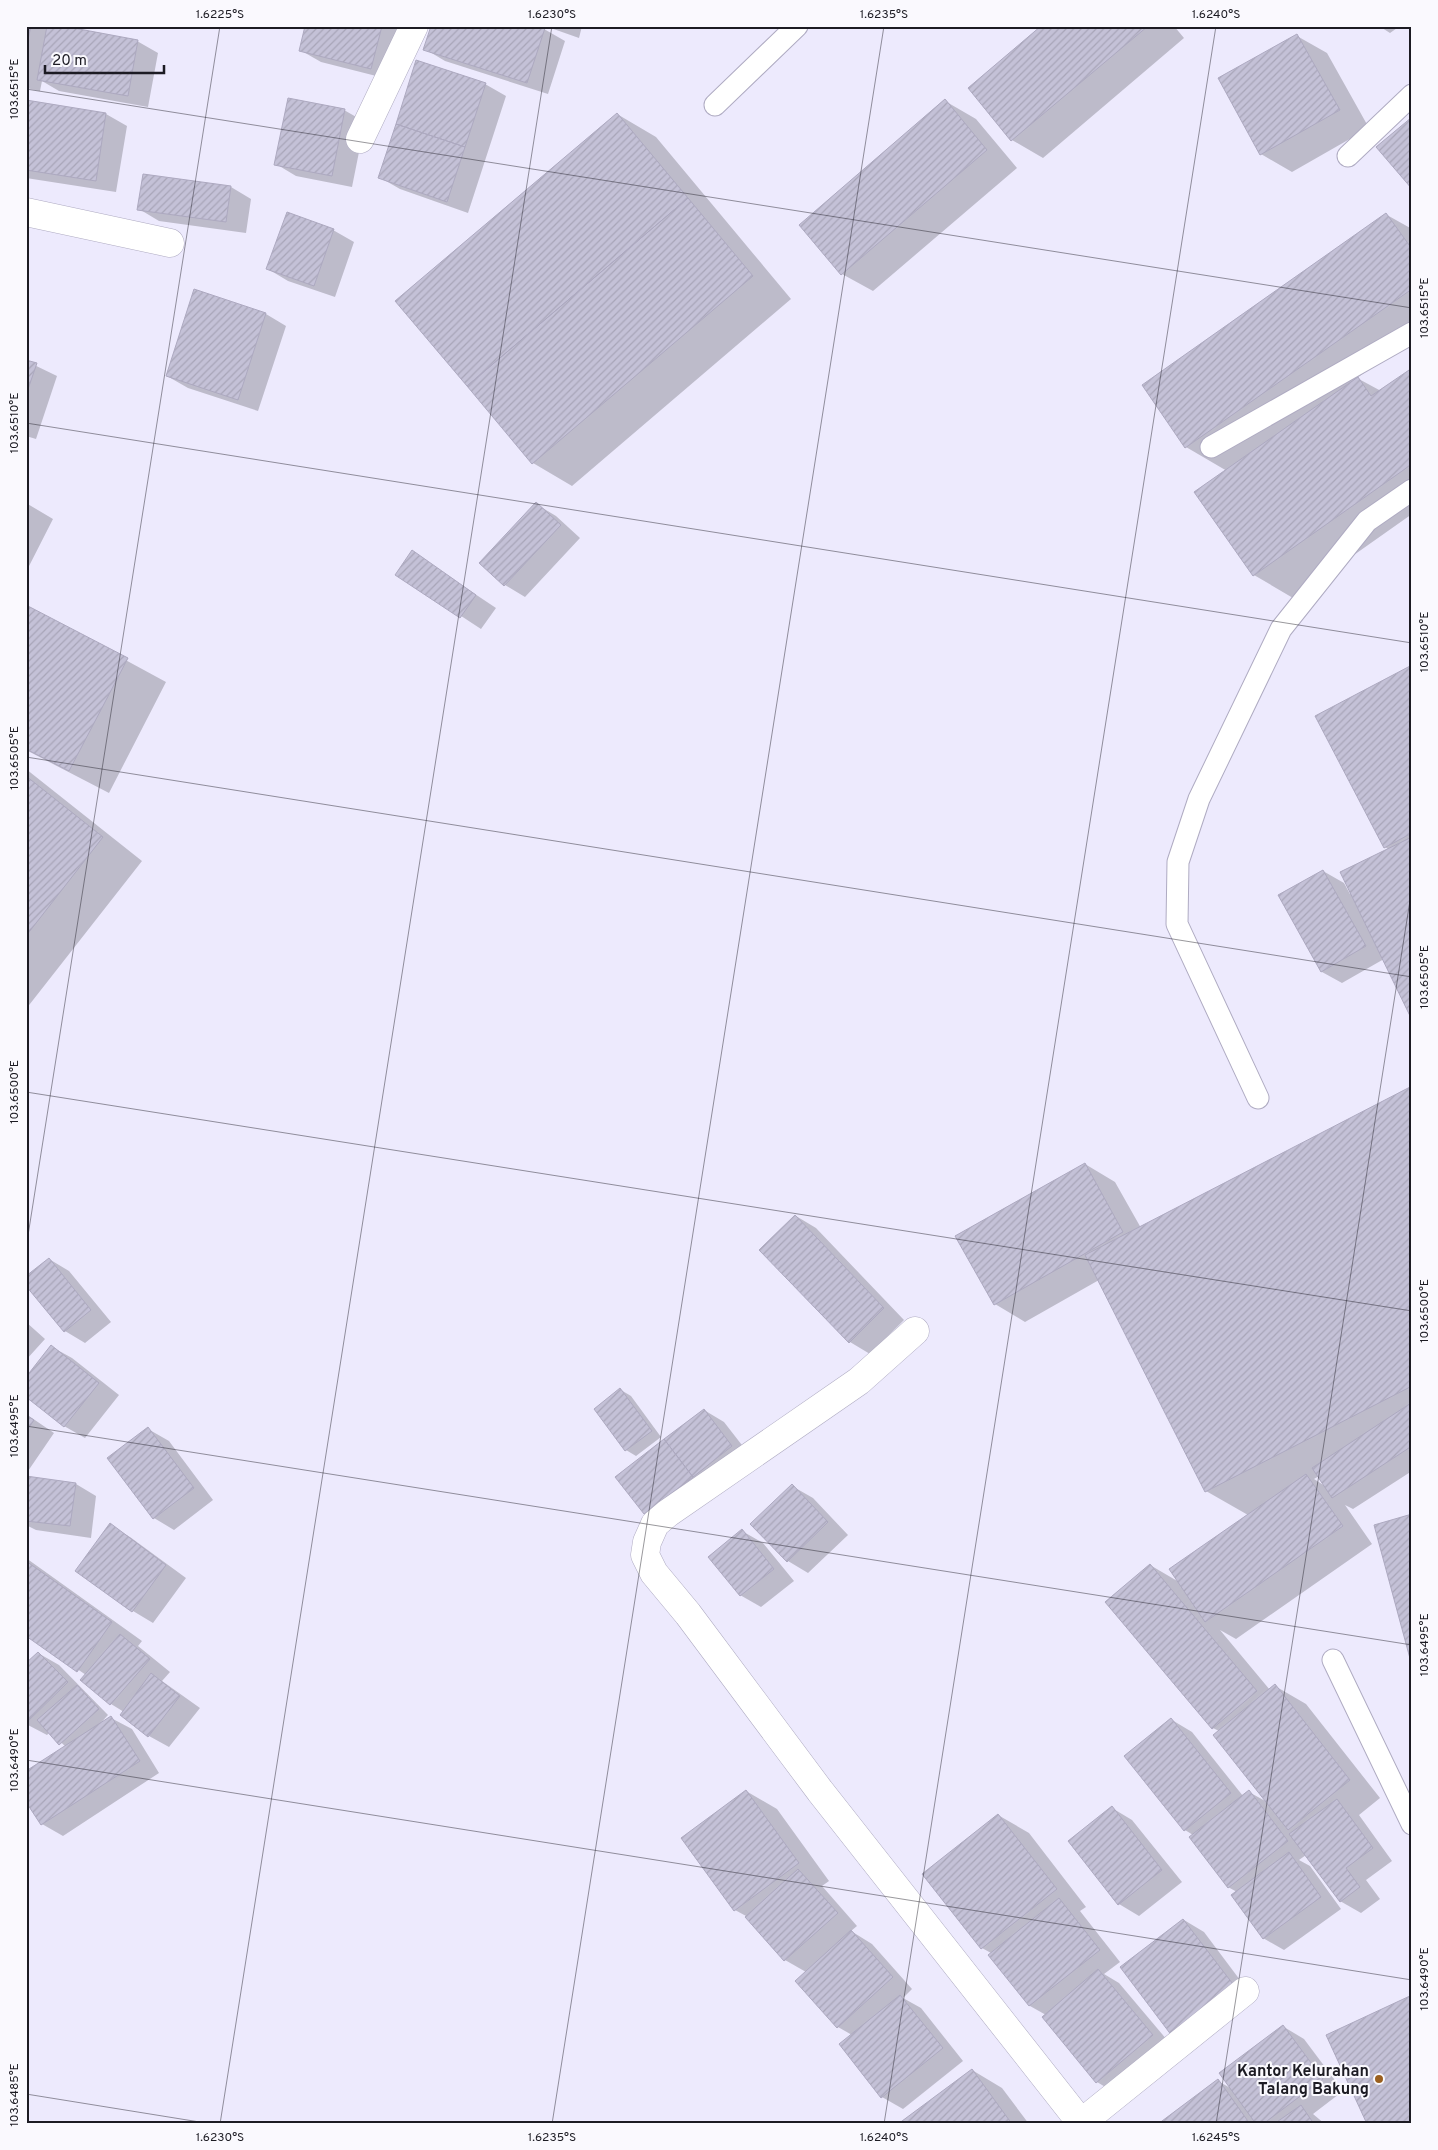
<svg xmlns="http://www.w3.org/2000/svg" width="1438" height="2150" font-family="Overpass,sans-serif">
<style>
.shadow{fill:#0003;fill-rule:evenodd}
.building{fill:url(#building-hatch);stroke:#ada9c0}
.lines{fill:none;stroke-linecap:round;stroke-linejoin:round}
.service-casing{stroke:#afabc2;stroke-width:23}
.minor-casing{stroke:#afabc2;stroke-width:29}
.service{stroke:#fff;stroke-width:21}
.minor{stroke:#fff;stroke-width:28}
.ticks{fill:none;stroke:#1c1b23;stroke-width:1;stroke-opacity:0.45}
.poi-dot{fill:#9a5f1f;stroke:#faf9fe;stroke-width:2}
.labels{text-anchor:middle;stroke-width:4;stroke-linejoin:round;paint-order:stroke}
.poi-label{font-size:16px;font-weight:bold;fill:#1c1b23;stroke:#faf9fe;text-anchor:end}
.neatline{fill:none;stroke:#1c1b23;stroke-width:2}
.ticks-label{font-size:12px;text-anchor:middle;fill:#1c1b23}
</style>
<defs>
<pattern id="building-hatch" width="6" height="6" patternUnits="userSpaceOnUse" patternTransform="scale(1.25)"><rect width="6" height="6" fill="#c4c1d7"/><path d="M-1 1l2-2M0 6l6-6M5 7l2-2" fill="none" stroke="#a8a5b8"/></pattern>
</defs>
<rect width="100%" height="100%" fill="#edeafd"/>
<!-- shadow -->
<path class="shadow" d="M26 26H56L137 41 158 53 148 107 59 91 42 81 40 91 26 88Z
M307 26H406L392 80 321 62 300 50Z
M545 26H582L579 38Z
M1043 26H1174L1184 38 1043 158 1012 140 970 88Z
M1379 26H1400L1390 33Z
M544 29 565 41 548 94 445 61 425 49Z
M1297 36 1327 53 1369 128 1292 172 1261 154 1220 79Z
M485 84 506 96 468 213 400 189 379 177Z
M945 101 976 119 1017 168 873 291 842 274Z
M26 102 106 114 127 126 116 192 26 178Z
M344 110 365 122 352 187 296 176 276 164Z
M617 114 656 137 791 299 572 486 533 463Z
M231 187 251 199 246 233 159 221 139 209Z
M1387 215 1412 229V339L1357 378 1381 391 1412 369V514L1293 598 1254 575 1227 471 1186 447Z
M333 230 354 242 335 297 288 281 268 269Z
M266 314 286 326 258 411 188 388 167 376Z
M26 361 57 376 36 439 26 436Z
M26 503 53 519 26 572Z
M536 504 556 516 580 538 525 597 505 585Z
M412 552 496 608 481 629 397 574Z
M26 606 166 682 109 793 26 750Z
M1412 667V1017L1384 959 1342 983 1322 972 1323 871 1344 883 1350 894 1388 849 1385 847Z
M26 769 142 861 26 1009Z
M1412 1088V1471L1353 1509 1345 1505 1372 1544 1236 1639 1220 1630 1270 1690 1275 1686 1306 1704 1380 1798 1359 1815 1392 1861 1366 1880 1380 1899 1361 1913 1340 1901 1306 1855 1299 1860 1310 1866 1341 1909 1284 1950 1263 1938 1237 1892 1228 1887 1193 1835 1185 1830 1172 1720 1192 1732 1243 1796 1249 1792 1267 1802 1219 1731 1213 1728 1150 1565 1179 1582 1248 1515 1206 1491 1099 1280 1025 1322 995 1304 1085 1164 1115 1182 1141 1228ZM1319 1476 1325 1486 1314 1479Z
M796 1216 816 1228 904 1320 870 1354 850 1342Z
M49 1259 69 1271 111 1322 85 1343 65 1331 26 1284Z
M26 1322 45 1339 26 1360Z
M52 1347 72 1358 119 1395 85 1438 64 1426Z
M621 1390 631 1396 661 1437 636 1456 626 1450Z
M704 1410 724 1422 752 1458 665 1525 645 1513Z
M26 1414 54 1433 26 1474Z
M148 1429 169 1441 213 1500 174 1530 154 1518Z
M26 1477 76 1484 96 1496 91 1538 36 1530 26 1525Z
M792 1486 813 1498 848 1535 808 1573 788 1561Z
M110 1525 130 1537 186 1578 153 1623 133 1611Z
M742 1531 763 1543 794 1581 761 1607 740 1595Z
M26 1558 142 1641 138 1646 170 1672 162 1681 200 1708 169 1747 149 1736 124 1712 111 1704 86 1675 26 1634Z
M38 1653 59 1665 108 1715 98 1726 111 1718 132 1729 159 1773 63 1836 42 1824 26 1800 66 1747 50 1732 47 1735 26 1724V1665Z
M746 1791 777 1809 829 1881 822 1886 857 1926 851 1931 872 1944 912 1989 903 1998 921 2008 963 2061 903 2109 882 2097 841 2044 852 2035 838 2027 806 1972 785 1960 746 1916 735 1910Z
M1112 1808 1132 1820 1182 1882 1139 1916 1119 1904Z
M998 1815 1029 1833 1086 1907 1080 1911 1120 1962 1104 1974 1119 1983 1173 2047 1117 2094 1097 2082 1046 2015 1030 2006 991 1953 982 1948Z
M1184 1920 1204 1932 1255 2000 1194 2047Z
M1284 2027 1304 2039 1343 2091 1313 2114 1325 2124H1160L1218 2081 1232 2089Z
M972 2070 1002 2088 1029 2124H900Z"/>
<!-- building -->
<path class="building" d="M26 26H31L26 48Z
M47 26H63L138 40 128 96 37 80Z
M305 26H382L371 69 299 51Z
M431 26H540L545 28 527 83 423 50Z
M1041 26H1148L1011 141 968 88Z
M1297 34 1340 110 1260 155 1218 78Z
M416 60 486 83 465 147 396 124Z
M288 98 345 109 332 176 274 165Z
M945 99 987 150 841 275 799 225Z
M26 100 106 113 96 181 26 170Z
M617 113 688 198 467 386 395 301Z
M1412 117V189L1376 147Z
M396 124 465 147 447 202 378 178Z
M143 174 231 186 226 222 137 210Z
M688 198 753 276 532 464 467 386Z
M287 212 334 229 314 286 266 269Z
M1386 213 1412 249V289L1185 448 1142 385Z
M194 289 266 313 238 400 166 376Z
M26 360 37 363 26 395Z
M1412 368V464L1253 576 1194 492 1358 377 1371 396Z
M536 502 561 525 504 586 479 563Z
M412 550 476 595 460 618 395 575Z
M26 605 128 658 69 771 26 749Z
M1412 665V833L1384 848 1315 716Z
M26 776 103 837 26 936Z
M1412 837V1020L1340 872Z
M1323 870 1366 946 1321 972 1278 895Z
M1412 1086V1386L1205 1492 1085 1255Z
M1085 1163 1123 1232 994 1305 955 1236Z
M795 1215 884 1308 849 1343 759 1250Z
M49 1258 91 1310 64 1332 26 1286V1276Z
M51 1345 99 1383 64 1427 26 1397V1377Z
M620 1388 652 1431 625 1451 594 1409Z
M1411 1403 1412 1446 1332 1498 1312 1468Z
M704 1409 732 1446 693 1477 664 1439Z
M26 1415 34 1420 26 1432Z
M148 1427 194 1488 153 1519 107 1458Z
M664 1439 693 1477 644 1514 615 1477Z
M1306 1474 1343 1526 1205 1622 1169 1569Z
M26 1476 76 1483 70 1526 26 1521Z
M792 1484 828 1522 787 1562 750 1524Z
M1412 1514V1666L1374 1525Z
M110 1523 166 1565 132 1612 75 1571Z
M742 1529 774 1569 740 1596 708 1557Z
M26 1561 112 1622 77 1672 26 1636Z
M1150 1564 1257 1691 1212 1729 1105 1602Z
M120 1634 150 1659 110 1705 80 1680Z
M38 1652 68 1682 26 1723V1663Z
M151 1673 180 1696 148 1737 120 1715Z
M1275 1684 1350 1780 1288 1830 1213 1735Z
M77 1685 99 1709 59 1745 37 1720Z
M111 1716 140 1761 41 1825 26 1802V1771Z
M1171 1718 1231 1793 1184 1831 1124 1756Z
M746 1790 799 1863 734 1911 681 1838Z
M1249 1790 1288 1841 1228 1888 1189 1837Z
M1337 1799 1373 1848 1346 1868 1360 1887 1340 1902 1289 1834Z
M1112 1806 1162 1870 1118 1905 1068 1841Z
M998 1814 1057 1889 981 1949 922 1874Z
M1289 1852 1321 1897 1263 1939 1231 1895Z
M798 1869 838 1913 784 1961 745 1917Z
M1059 1898 1100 1950 1029 2006 988 1955Z
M1183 1919 1236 1988 1172 2036 1120 1967Z
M851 1930 893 1977 837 2028 795 1981Z
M1098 1969 1153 2035 1096 2083 1042 2017Z
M900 1995 943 2048 881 2098 839 2044Z
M1412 1995V2124H1367L1326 2035Z
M1283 2025 1323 2079 1263 2124H1256L1219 2073Z
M972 2069 1012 2124H898Z
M1218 2079 1250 2124H1158Z
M1301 2105 1314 2124H1274Z"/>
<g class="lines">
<!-- service casing -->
<g class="service-casing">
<path id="service" d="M715 105 797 26
M1348 156 1412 95
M1211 447 1412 333
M1258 1098 1177 924 1178 862 1199 799 1281 629 1367 521 1412 490
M1333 1660 1412 1824"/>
</g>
<!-- minor casing -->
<g class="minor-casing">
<path id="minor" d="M360 139 414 26
M26 212 170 243
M915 1331 859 1381 668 1513 655 1524 647 1542 645 1555 654 1573 688 1614 820 1791 1082 2124
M1081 2123 1245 1991"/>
</g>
<!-- service -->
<use href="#service" class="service"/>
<!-- minor -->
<use href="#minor" class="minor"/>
</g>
<!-- ticks -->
<path class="ticks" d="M26 89 1412 308M26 423 1412 643M26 757 1412 977M26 1092 1412 1311M26 1248 220 26M26 1426 1412 1645M26 1760 1412 1980M26 2094 212 2124M220 2124 552 26M552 2124 884 26M884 2124 1216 26M1216 2124 1412 888"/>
<!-- markers -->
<circle class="poi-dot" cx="1379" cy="2079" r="5"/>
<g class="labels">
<!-- poi labels -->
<g class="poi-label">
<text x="1369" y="2076">Kantor Kelurahan<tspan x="1369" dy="18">Talang Bakung</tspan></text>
</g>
</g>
<!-- border -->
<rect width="1438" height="2150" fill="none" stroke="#faf9fe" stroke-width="55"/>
<!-- scale -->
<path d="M45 65v8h119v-8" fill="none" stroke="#1c1b23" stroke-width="2.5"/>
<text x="52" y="65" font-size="15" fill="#1c1b23" stroke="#faf9fe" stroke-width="4" paint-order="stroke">20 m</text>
<rect x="28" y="28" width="1382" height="2094" class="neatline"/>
<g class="ticks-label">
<text x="220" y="18">1.6225°S</text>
<text x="552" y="18">1.6230°S</text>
<text x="884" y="18">1.6235°S</text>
<text x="1216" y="18">1.6240°S</text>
<text transform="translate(14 89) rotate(-90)" y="4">103.6515°E</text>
<text transform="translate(1424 308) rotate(-90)" y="4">103.6515°E</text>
<text transform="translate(14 423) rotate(-90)" y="4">103.6510°E</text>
<text transform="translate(1424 642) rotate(-90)" y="4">103.6510°E</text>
<text transform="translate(14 758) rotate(-90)" y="4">103.6505°E</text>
<text transform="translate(1424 977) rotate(-90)" y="4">103.6505°E</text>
<text transform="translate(14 1092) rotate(-90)" y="4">103.6500°E</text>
<text transform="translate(1424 1311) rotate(-90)" y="4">103.6500°E</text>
<text transform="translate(14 1426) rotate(-90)" y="4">103.6495°E</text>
<text transform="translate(1424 1645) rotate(-90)" y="4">103.6495°E</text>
<text transform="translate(14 1760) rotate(-90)" y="4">103.6490°E</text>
<text transform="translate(1424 1979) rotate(-90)" y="4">103.6490°E</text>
<text transform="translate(14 2095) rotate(-90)" y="4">103.6485°E</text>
<text x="220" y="2141">1.6230°S</text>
<text x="552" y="2141">1.6235°S</text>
<text x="884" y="2141">1.6240°S</text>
<text x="1216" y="2141">1.6245°S</text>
</g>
</svg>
